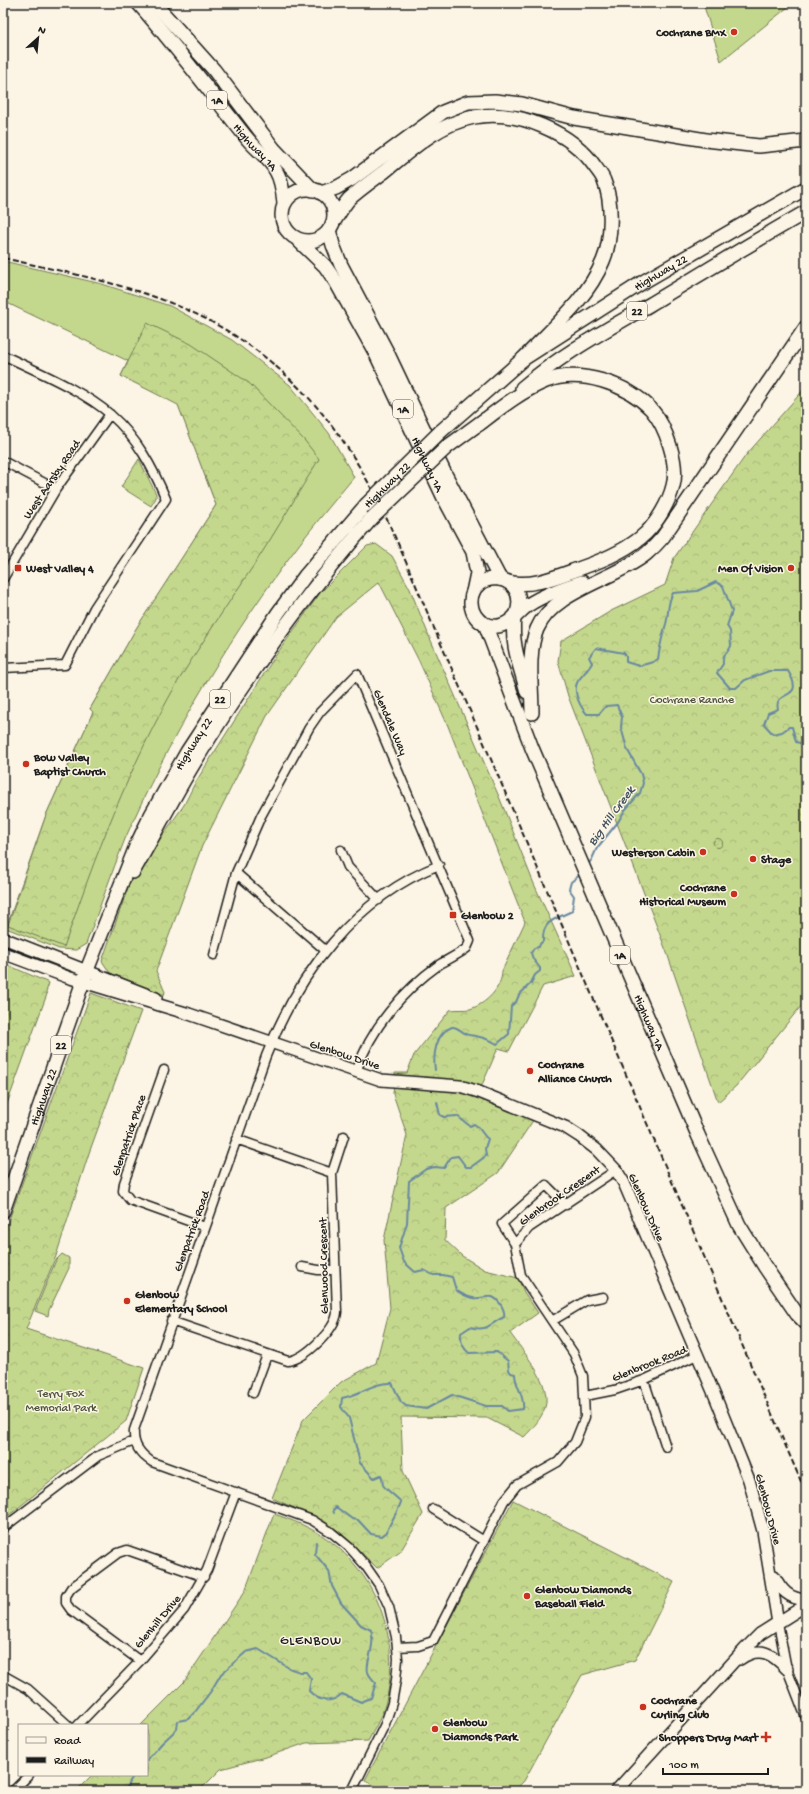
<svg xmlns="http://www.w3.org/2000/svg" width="809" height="1794" font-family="'Gochi Hand',sans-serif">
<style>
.grass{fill:#c4d88d;stroke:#707a54}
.forest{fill:url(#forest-crowns);stroke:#707a54}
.garden{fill:url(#garden-furrows);stroke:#707a54}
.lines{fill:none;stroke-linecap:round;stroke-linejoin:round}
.stream{stroke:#6888a1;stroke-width:2}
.street-casing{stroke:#1c1c1c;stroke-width:11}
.secondary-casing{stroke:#1c1c1c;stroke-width:14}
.primary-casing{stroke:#1c1c1c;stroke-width:16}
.street{stroke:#fcf5e5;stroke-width:8}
.secondary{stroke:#fcf5e5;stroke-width:11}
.primary{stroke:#fcf5e5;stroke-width:13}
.rail{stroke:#1c1c1c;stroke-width:2;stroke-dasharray:6 3;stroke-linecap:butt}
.primary-bridge-casing{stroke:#1c1c1c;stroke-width:16;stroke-linecap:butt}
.primary-bridge{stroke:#fcf5e5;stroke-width:13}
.poi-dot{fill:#c8321e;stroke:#fcf5e5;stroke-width:1.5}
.labels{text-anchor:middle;stroke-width:3;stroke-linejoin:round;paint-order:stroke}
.shield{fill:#fcf5e5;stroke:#5f5d58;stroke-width:1}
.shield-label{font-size:11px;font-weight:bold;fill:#1c1c1c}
.poi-label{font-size:12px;font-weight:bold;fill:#1c1c1c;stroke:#fcf5e5;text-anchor:start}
.street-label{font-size:12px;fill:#1c1c1c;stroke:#fcf5e5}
.park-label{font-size:12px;fill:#4e543e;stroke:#fcf5e5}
.water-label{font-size:13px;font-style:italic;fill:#42525e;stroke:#fcf5e5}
.neighbourhood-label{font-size:13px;letter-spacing:1px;fill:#1c1c1c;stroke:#fcf5e5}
</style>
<defs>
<pattern id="forest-crowns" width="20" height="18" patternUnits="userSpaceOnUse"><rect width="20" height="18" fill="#c4d88d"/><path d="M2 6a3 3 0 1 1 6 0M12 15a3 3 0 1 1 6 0" fill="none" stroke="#a8b979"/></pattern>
<pattern id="garden-furrows" width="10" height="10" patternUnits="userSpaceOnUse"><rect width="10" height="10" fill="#c4d88d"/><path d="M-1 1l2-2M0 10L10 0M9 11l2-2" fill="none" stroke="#a8b979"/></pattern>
</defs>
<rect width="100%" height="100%" fill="#fcf5e5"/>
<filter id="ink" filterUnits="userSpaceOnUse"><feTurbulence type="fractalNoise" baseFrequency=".025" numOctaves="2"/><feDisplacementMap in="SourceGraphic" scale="8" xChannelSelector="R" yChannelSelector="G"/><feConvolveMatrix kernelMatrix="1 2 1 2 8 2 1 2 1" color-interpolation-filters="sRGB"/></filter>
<g filter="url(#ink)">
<!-- grass -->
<path class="grass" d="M703 3H793L721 61Z
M3 261 102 284 170 306 232 340 290 385 329 433 354 477C331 505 307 533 286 562 223 648 168 741 125 839 111 874 99 910 86 944L76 950 59 949 6 928 46 815 93 712 90 709 136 629 216 505 178 404 121 376 128 361 3 301Z"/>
<!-- forest -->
<path class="forest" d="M147 323 191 344 249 383 305 441 319 459C298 493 278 528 256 562 229 602 202 642 177 683 129 767 95 856 64 947L8 925 46 815 93 712 90 709 137 627 216 505 178 405 121 376Z
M806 387V1000L736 1086 718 1102 667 953 568 696 558 661 561 641 611 611 665 585 674 558 746 455Z
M139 459 156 494V498L151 506 121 487Z
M376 544 392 556 410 589 429 636 500 799 534 884 576 976 543 986 509 1051 498 1048 479 1092 536 1116 498 1173 446 1208 445 1240 462 1256 485 1270 518 1278 524 1292 538 1313 510 1333C523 1352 548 1378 546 1403 544 1416 533 1428 524 1437L487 1418 401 1417 403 1471 423 1514 400 1552 377 1568 341 1533 324 1521 272 1498 303 1420 341 1382 376 1363 390 1308 384 1240 407 1135 393 1094 395 1073H407L414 1055 450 1010C456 1009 464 1010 470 1009 486 1004 502 988 502 971L525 922 448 726 419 661 379 582 336 617 267 716 202 846 156 971 165 992 164 995 110 973 102 961 130 882 184 805 195 783 274 658 320 593 367 546Z
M3 963 49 983 46 992 47 994 3 1115Z
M91 993 141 1011 89 1153 56 1256 26 1329 144 1368 126 1421 3 1520V1236Z
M62 1254 69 1258V1268L49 1310 48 1316 35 1311 56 1260Z
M513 1500 674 1582 635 1660 582 1675 524 1781 514 1791H384L365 1780Z
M274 1514C292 1520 310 1527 326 1538 380 1576 403 1646 384 1708 380 1720 374 1730 368 1741L306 1743 269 1756 221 1769 199 1791H76L92 1775H147V1725H141L184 1682 245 1591Z"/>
<!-- garden -->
<path class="garden" d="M713.5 843a4.5 4.5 0 1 1 9 0a4.5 4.5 0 1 1-9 0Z"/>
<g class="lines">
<!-- stream -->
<path class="stream" d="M587 866 592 859 597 848 618 822 625 810 640 793 643 783 641 774 627 749 621 727 622 717 617 705 606 706 599 714H587C580 707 573 692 577 683 579 678 589 669 592 663L589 657 596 648 624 653 626 656V662L639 666 653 662 658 659C660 646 662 636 666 624 669 613 667 603 673 593L697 591 716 582 723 586 732 611 727 626 730 631 731 646C728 654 722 652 723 664L717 673 730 688H736L745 680 769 671H788C807 702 773 689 778 709L768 713 764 724 773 734 782 732 789 727H792L796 742 804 744 806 741
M435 1070C433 1056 435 1033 452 1027 458 1026 463 1034 469 1035 479 1036 487 1038 497 1044L509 1034 511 1006 516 1002 519 995 531 983 535 975 540 971V968L533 959 531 953 534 948 539 947 540 944 543 941C542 920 556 919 572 911L574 896 569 889 571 882 581 874
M334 1513 333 1510 336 1507 352 1519 358 1520 371 1534 382 1536 387 1532C388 1525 398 1512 401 1502 397 1497 384 1488 383 1485 382 1481 383 1479 381 1475L374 1478 360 1463 349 1418 341 1407 342 1398C360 1395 373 1382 392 1383L401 1402 406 1406 426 1409 452 1395 486 1406H502L508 1411 523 1409C525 1396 515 1386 515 1374L511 1373 509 1370 508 1361 497 1352 469 1353C463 1348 460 1341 461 1333L470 1327C488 1332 489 1324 504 1317 505 1313 504 1310 501 1305 491 1290 486 1300 473 1298 467 1297 460 1293 456 1290L452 1277 443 1275H433L424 1270 415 1272 404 1262 399 1248 407 1223 409 1181 426 1169 435 1167 444 1168 451 1157 458 1156 466 1167H471L486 1156 485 1148 488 1139C482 1135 481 1128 474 1124L470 1126 457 1116 444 1117 440 1115 437 1102
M147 1760 162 1743 177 1729 178 1721 188 1719 195 1712 211 1691 221 1674 246 1652 258 1649 289 1668 300 1672H306L311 1679 309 1691C320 1702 330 1704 342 1694L361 1702 371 1698 376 1683C373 1680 369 1676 368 1672 365 1663 376 1647 371 1630L361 1625 341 1603 332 1586 329 1571 315 1554 316 1542
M126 1791 128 1784 134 1775"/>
<!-- street casing -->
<g class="street-casing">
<path id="street" d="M3 355C36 371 84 391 111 415 137 438 153 468 166 499L94 608 65 665 3 668
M3 461 56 489
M3 579 56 489 110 414
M341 850 348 867 379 900
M325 950 236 873 261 816 309 728 320 712 357 674 470 941 467 948C459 954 449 959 440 964 402 991 371 1028 356 1072
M214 955 236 873
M164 1070 124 1183 123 1191 130 1200 205 1227
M332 1173 344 1136
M515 1244 502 1224 546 1185 566 1205
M302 1267 318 1270H335
M171 1321 288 1361C305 1359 336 1329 337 1312L332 1173 236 1139
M552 1321 587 1300 603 1297
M644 1380 666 1447
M253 1393 267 1355
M585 1396 615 1390 644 1380 697 1355
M433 1509 484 1541
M3 1528 98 1456 134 1441
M778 1623 787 1669 806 1718
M397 1647 418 1646 433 1641 504 1501 517 1485 558 1462 575 1442 585 1417 583 1376 574 1354 521 1275 515 1244 529 1228 616 1170
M140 1661 71 1610 66 1603V1596L71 1588 118 1553 127 1550 204 1577
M3 1675 28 1689 68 1725
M78 1725 140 1661 184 1610 207 1570 236 1492
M13 1791 29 1775
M352 1791 385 1724 392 1703 396 1680 398 1659 396 1637 389 1607 379 1585 365 1565 349 1547 331 1532 312 1520 152 1462C140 1454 133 1445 134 1430L266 1056C298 974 355 898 439 865"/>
</g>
<!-- secondary casing -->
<g class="secondary-casing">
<path id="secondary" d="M3 938 156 998
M3 953 67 977 189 1014 381 1080 460 1086 479 1092 565 1127 579 1136 597 1150 616 1170 624 1183 715 1396 749 1480 763 1531 778 1623
M774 1576C781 1590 789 1599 806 1600
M740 1659C760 1645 773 1654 787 1669
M616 1791 745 1649 760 1634 806 1605"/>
</g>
<!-- primary casing -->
<g class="primary-casing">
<g id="primary">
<path id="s1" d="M138 3C176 46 210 92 246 137 255 149 269 157 276 171 282 181 283 193 284 203"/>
<path d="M154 3 214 70 274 149 313 190"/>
<circle cx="308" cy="215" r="26"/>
<path d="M321 193 336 188 352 179 443 112 468 102 495 101 522 104 574 118 706 140 759 146 806 141"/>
<path d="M332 224C338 216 342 207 349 199 360 189 373 180 385 171 412 149 438 124 474 117 517 109 572 132 596 168 599 172 603 177 604 181 613 202 612 240 603 261 587 300 551 329 523 359"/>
<path d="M329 230 333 245 341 265 387 352 444 472 500 579"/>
<path id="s2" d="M298 240 325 266 336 282 375 352 444 498 473 552 477 573 473 592"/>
<path d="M522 388C560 355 606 330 649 305 701 274 753 242 806 212"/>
<path d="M478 425C499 409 521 391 546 381 580 368 627 384 651 409 666 426 679 464 673 486 669 502 658 521 646 533 628 550 604 560 581 568 558 576 532 588 508 582"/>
<path id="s3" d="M440 432 523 359 643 282 806 188"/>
<path d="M447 447 484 420"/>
<path d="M517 613C530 571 469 567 471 604 472 613 477 620 484 624 490 626 497 627 502 625 513 622 519 611 528 605 545 594 564 588 582 582"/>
<path d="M514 617C511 646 520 665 527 692"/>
<path id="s4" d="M485 624 532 748 698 1135 739 1225 765 1267 797 1314 806 1323"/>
<path d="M532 713C532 688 527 652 537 629 554 590 614 580 646 554 652 549 658 543 663 537L806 327"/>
<path d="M133 872C154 836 172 799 194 763 247 676 304 595 372 518"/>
<path id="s5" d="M3 1211 87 970 137 844 151 815 187 752 278 613 305 576 366 505"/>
</g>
</g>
<!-- street -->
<use href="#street" class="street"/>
<!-- secondary -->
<use href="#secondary" class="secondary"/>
<!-- primary -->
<use href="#primary" class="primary"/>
<!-- rail -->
<path class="rail" d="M3 258C114 283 206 298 292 381 365 450 395 538 434 628 458 683 482 738 505 792 605 1026 705 1259 806 1493"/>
<!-- primary-bridge casing -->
<g class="primary-bridge-casing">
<g id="primary-bridge">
<path id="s6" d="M366 505 440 432"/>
<path d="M372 518 447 447"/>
</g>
</g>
<!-- primary-bridge -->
<use href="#primary-bridge" class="primary-bridge"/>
</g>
</g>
<!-- markers -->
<g class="poi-dot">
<circle cx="734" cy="32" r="4"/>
<rect x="14" y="564" width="8" height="8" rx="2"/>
<circle cx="791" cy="568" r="4"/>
<circle cx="26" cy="764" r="4"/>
<circle cx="703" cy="852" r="4"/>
<circle cx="753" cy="859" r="4"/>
<circle cx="734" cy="894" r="4"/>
<rect x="449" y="911" width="8" height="8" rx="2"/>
<circle cx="530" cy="1071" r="4"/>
<circle cx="127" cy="1301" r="4"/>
<circle cx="527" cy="1596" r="4"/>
<circle cx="643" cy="1707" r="4"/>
<circle cx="435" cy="1729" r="4"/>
<path d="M764 1731h4v4h4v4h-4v4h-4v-4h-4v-4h4z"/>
</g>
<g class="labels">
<!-- shield labels -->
<g class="shield">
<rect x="207" y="91" width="20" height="18" rx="3"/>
<rect x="627" y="302" width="20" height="18" rx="3"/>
<rect x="393" y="400" width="20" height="18" rx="3"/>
<rect x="210" y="690" width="20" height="18" rx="3"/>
<rect x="610" y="946" width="20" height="18" rx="3"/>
<rect x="51" y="1036" width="20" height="18" rx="3"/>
</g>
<g class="shield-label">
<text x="217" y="104">1A</text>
<text x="637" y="315">22</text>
<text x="403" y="413">1A</text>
<text x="220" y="703">22</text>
<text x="620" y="959">1A</text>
<text x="61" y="1049">22</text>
</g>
<!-- poi labels -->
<g class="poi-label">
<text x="726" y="36" text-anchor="end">Cochrane BMX</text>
<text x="26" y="572">West Valley 4</text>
<text x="783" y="572" text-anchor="end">Men Of Vision</text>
<text x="34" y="761">Bow Valley<tspan x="34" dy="14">Baptist Church</tspan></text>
<text x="695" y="856" text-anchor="end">Westerson Cabin</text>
<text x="761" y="863">Stage</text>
<text x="726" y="891" text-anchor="end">Cochrane<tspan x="726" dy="14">Historical Museum</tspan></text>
<text x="461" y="919">Glenbow 2</text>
<text x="538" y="1068">Cochrane<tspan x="538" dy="14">Alliance Church</tspan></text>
<text x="135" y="1298">Glenbow<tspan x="135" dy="14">Elementary School</tspan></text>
<text x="535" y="1593">Glenbow Diamonds<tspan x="535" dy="14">Baseball Field</tspan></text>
<text x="651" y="1704">Cochrane<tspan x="651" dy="14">Curling Club</tspan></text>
<text x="443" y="1726">Glenbow<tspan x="443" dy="14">Diamonds Park</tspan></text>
<text x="758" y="1741" text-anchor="end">Shoppers Drug Mart</text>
</g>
<!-- street labels -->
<g class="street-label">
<text dy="4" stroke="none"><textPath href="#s1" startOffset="186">Highway 1A</textPath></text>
<text dy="4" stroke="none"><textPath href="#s3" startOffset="273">Highway 22</textPath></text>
<text dy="4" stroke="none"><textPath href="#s2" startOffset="261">Highway 1A</textPath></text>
<text transform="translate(51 479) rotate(-56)" y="4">West Aarsby Road</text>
<text dy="4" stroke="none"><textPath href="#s6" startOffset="29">Highway 22</textPath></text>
<text transform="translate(391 722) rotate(67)" y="4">Glendale Way</text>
<text dy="4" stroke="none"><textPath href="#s5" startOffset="506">Highway 22</textPath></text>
<text dy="4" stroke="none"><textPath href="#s4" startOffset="431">Highway 1A</textPath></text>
<text transform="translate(345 1054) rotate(18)" y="4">Glenbow Drive</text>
<text dy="4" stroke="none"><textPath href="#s5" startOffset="121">Highway 22</textPath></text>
<text transform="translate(128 1135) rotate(-71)" y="4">Glenpatrick Place</text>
<text transform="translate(559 1195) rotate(-35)" y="4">Glenbrook Crescent</text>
<text transform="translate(647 1207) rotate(66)" y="4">Glenbow Drive</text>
<text transform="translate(191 1231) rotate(-70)" y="4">Glenpatrick Road</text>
<text transform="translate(323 1266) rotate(-91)" y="4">Glenwood Crescent</text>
<text transform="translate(649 1363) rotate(-22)" y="4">Glenbrook Road</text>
<text transform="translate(769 1509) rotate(75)" y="4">Glenbow Drive</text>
<text transform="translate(157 1621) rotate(-50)" y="4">Glenhill Drive</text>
</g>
<!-- park labels -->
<g class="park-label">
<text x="692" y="703">Cochrane Ranche</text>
<text x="61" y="1397">Terry Fox<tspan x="61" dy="14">Memorial Park</tspan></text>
</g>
<!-- water labels -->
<g class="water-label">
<text transform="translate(610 815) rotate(-54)" y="5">Big Hill Creek</text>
</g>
<!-- neighbourhood labels -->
<g class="neighbourhood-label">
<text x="311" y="1644">GLENBOW</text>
</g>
</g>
<!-- margin -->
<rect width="809" height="1794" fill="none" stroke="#fcf5e5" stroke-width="16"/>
<rect x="8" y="8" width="793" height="1778" fill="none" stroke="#1c1c1c" stroke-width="1.5" filter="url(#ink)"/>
<!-- legend -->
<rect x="18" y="1724" width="130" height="52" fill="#fcf5e5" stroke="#a29e95"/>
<rect x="26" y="1737" width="20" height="6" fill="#fcf5e5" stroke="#a29e95"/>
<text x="54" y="1744" font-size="12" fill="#1c1c1c">Road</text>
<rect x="26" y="1757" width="20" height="6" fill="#1c1c1c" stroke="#a29e95"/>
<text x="54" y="1764" font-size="12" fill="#1c1c1c">Railway</text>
<!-- north arrow -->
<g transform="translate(38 38) rotate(27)" stroke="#fcf5e5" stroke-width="3" paint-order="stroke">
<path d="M0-3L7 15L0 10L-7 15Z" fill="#1c1c1c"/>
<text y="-6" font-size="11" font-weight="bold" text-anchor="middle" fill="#1c1c1c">N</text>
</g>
<!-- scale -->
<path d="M663 1768v6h105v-6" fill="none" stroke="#1c1c1c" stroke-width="2"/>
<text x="669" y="1768" font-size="12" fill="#1c1c1c" stroke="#fcf5e5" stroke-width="3" paint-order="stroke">100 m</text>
</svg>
